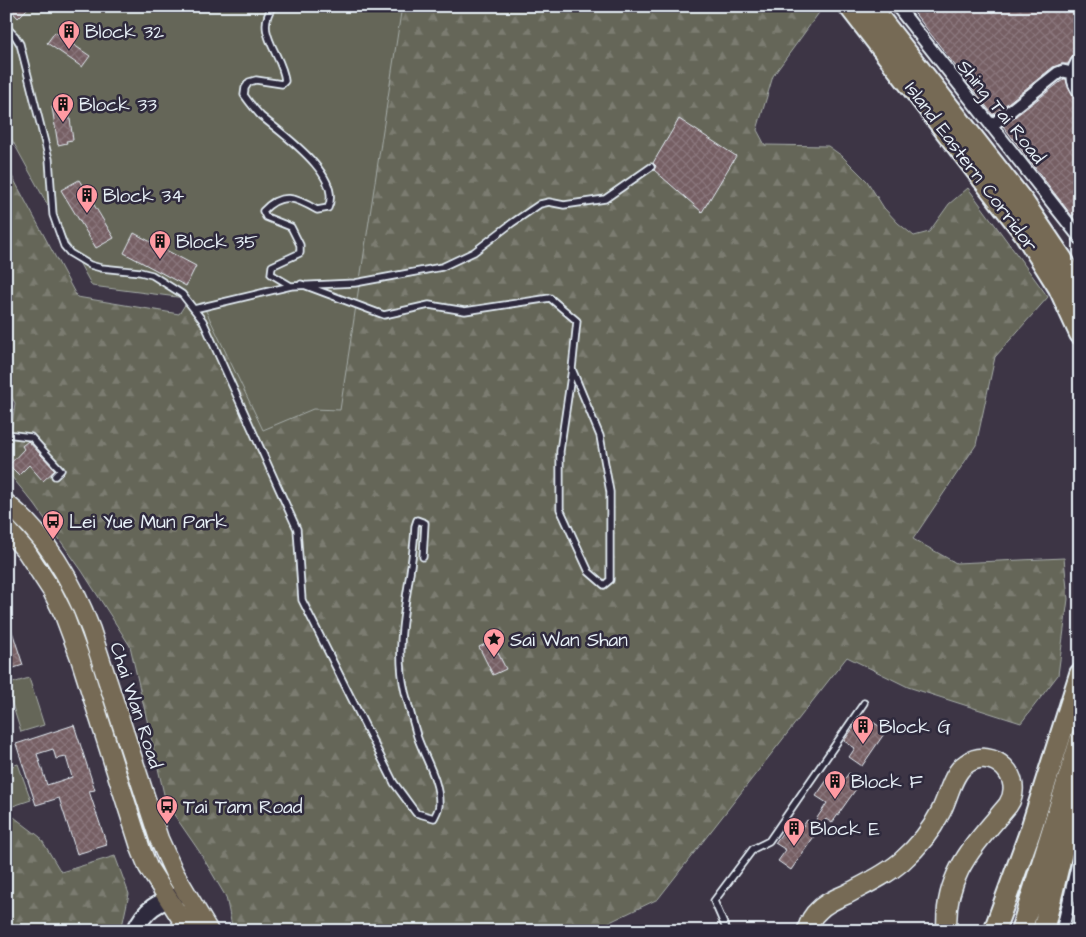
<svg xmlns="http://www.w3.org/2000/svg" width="1086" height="937" font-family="'Architects Daughter',sans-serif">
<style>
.forest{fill:url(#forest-firs);stroke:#a6aca8}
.garden{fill:#656658;stroke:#a6aca8}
.building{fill:url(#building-cross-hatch);stroke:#e8f1f8;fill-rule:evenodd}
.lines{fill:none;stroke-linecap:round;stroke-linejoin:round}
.service-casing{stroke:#e8f1f8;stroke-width:9}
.minor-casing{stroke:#e8f1f8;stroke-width:15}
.secondary-casing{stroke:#e8f1f8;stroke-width:20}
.primary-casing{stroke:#e8f1f8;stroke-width:21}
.trunk-casing{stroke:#e8f1f8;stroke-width:22}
.motorway-casing{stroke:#e8f1f8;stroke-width:24}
.service{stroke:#2f2a3d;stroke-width:5.5}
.minor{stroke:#2f2a3d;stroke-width:11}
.secondary{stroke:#2f2a3d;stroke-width:16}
.primary{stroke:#766a55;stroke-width:18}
.trunk{stroke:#766a55;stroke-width:19}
.motorway{stroke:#766a55;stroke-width:20}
.labels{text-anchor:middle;stroke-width:5;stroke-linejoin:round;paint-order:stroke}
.poi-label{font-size:19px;fill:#e8f1f8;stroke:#2f2a3d;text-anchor:start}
.street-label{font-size:19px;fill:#e8f1f8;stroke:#2f2a3d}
</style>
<defs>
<pattern id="forest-firs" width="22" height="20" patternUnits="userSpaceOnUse" patternTransform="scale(1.25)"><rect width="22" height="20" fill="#656658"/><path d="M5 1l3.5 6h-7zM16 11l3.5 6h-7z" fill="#7b7c71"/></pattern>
<pattern id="building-cross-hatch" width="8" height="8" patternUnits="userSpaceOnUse" patternTransform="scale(1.25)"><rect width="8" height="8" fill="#765f64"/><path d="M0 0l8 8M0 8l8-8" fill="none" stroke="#8a767b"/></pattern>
</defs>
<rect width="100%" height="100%" fill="#3d3545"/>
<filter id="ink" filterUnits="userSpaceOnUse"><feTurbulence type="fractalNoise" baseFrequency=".02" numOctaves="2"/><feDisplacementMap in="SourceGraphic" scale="10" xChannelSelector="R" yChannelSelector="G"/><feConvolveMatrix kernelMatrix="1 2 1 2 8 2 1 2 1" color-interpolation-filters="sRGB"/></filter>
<g filter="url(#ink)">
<!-- forest -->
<path class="forest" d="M89 6H818L821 10 773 76 757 130 765 145 828 146 842 156 867 181 884 208 898 223 914 236 929 232 949 204 968 188 1048 297 995 357 976 445 913 539 956 563 1064 558 1068 599 1058 675 1021 723 908 687 847 657 658 899 591 931H233L226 897 199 851 166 803 130 646 82 571 35 505 6 470 15 403 6 387V165L77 297 179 314 210 266Z
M6 811 40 837 61 872 115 856 129 894 121 931H6Z"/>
<!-- garden -->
<path class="garden" d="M6 6H402L340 410 313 409 263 430 206 311 185 298 92 286 6 129Z
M29 678 44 725 21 732 6 685Z
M18 764 31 800 10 807 6 798V768Z"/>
<!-- building -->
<path class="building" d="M7 6H30L18 18Z
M909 6H1080V51L1074 54 1068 64H1061L1053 67 993 115Z
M55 32 90 56 82 67 47 43Z
M1064 79H1066L1071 93 1074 98 1080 100V210L1072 216 1003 126Z
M68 105 73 140 66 141 67 143 58 145 52 107Z
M679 119 736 156 702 212 654 170 656 166 653 163Z
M79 180 114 238 96 248 61 190Z
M134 233 196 266 186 286 124 253Z
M28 441 55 470 43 481 29 465 19 475 9 465 24 449 22 446Z
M6 619H8L23 665 8 670 6 664Z
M492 641 506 669 493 675 479 647Z
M873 722 886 731 862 766 849 757 855 748 844 741 856 724 867 732Z
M74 725 95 790 89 791 107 845 77 854 59 798 36 805 16 744ZM53 749 56 759 66 757 72 777 47 785 37 754Z
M849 773 861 782 832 823 826 819 791 870 778 861 786 850 775 843 788 825 799 832 807 820 813 824 827 803 816 796 829 777 840 785Z"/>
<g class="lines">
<!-- service casing -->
<g class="service-casing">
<path id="service" d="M273 6C253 33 283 54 285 81L282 84 256 80 249 82 245 88 244 95C249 102 255 110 261 116 282 134 343 175 328 208L317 210C297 198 281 191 263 211L266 217 291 227 300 245V253L272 266 271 274 291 286
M6 27 15 36 20 44 49 159 53 215 64 246 70 253 90 265 101 268 140 272 152 275 182 294 203 321 297 529 302 600 394 783 416 813 434 818C436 814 439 809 439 805 440 781 425 759 417 736 413 722 409 707 405 692 392 637 413 582 415 526L417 520 425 523 423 557
M301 284 384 315 429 305 465 311 550 298 577 321 572 369 600 436 610 492V580L604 585 589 572 560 509V451L572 369
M194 309 291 286 355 283 442 267 474 252 512 223 540 204 549 202 564 205 605 199 651 167
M6 434 31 437 61 470 55 476
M727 931 714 901 753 849 769 841 864 703"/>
</g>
<!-- minor casing -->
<g class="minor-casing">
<path id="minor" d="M897 6 1080 238
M1080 58C1071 69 1070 82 1080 93
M991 126 1058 73 1063 71 1072 73
M1062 931 1080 854"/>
</g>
<!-- secondary casing -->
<g class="secondary-casing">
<path id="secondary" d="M135 931C146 907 158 903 181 894"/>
</g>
<!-- primary casing -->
<g class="primary-casing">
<path id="primary" d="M6 503C46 535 73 582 91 630L159 839 174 872 209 931
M6 528 26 551 52 591 64 615 79 655 141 850 148 867 189 931"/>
</g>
<!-- trunk casing -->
<g class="trunk-casing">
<path id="trunk" d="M807 931C809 923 812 916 818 911 825 903 837 898 847 894 866 884 886 875 902 861 918 847 931 831 940 813 948 799 952 773 966 764 993 745 1026 778 1008 805 975 845 943 874 947 931"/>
</g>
<!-- motorway casing -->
<g class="motorway-casing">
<path id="motorway" d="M849 6 1025 234 1059 288 1080 334
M870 6 1024 203 1062 259 1080 292
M994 931 1030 832 1080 674
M1021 931 1080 741
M1043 931 1076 794"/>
</g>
<!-- service -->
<use href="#service" class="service"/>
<!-- minor -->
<use href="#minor" class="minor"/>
<!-- secondary -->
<use href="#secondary" class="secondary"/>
<!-- primary -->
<use href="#primary" class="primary"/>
<!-- trunk -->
<use href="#trunk" class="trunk"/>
<!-- motorway -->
<use href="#motorway" class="motorway"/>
</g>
</g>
<!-- icons -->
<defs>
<g id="building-pin" transform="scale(1.125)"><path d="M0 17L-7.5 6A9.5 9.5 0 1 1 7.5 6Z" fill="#ff9aa2" stroke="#2f2a3d"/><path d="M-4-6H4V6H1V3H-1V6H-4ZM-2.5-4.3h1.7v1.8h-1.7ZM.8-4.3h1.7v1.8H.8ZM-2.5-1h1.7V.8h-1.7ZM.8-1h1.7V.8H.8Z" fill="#111"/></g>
<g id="bus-pin" transform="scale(1.125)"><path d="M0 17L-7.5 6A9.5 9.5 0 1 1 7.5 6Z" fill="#ff9aa2" stroke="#2f2a3d"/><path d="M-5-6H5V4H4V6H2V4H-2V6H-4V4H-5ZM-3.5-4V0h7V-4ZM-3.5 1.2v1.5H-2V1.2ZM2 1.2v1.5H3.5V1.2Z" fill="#111"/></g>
<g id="sight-pin" transform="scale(1.125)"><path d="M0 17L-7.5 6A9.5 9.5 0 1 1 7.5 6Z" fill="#ff9aa2" stroke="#2f2a3d"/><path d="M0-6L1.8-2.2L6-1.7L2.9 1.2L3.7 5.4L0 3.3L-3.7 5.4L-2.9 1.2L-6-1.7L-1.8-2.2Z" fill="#111"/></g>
</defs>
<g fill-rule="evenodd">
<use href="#building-pin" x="69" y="31"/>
<use href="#building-pin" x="63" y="104"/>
<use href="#building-pin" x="87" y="195"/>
<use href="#building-pin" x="160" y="241"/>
<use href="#bus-pin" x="53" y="521"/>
<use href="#sight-pin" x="494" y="639"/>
<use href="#building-pin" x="863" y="726"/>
<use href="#building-pin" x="835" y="781"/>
<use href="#bus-pin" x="167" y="806"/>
<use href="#building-pin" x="794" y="828"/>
</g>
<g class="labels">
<!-- poi labels -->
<g class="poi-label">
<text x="85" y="38">Block 32</text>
<text x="79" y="111">Block 33</text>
<text x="103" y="202">Block 34</text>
<text x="176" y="248">Block 35</text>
<text x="69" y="528">Lei Yue Mun Park</text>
<text x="510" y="646">Sai Wan Shan</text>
<text x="879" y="733">Block G</text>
<text x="851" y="788">Block F</text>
<text x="183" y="813">Tai Tam Road</text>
<text x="810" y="835">Block E</text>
</g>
<!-- street labels -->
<g class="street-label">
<text transform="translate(1002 111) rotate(51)" y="7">Shing Tai Road</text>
<text transform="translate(972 166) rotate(53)" y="7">Island Eastern Corridor</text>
<text transform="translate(137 705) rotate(72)" y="7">Chai Wan Road</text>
</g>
</g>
<!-- margin -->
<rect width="1086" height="937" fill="none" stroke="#2f2a3d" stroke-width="25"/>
<rect x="12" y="12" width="1061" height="912" fill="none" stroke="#e8f1f8" stroke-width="2" filter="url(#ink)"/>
</svg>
